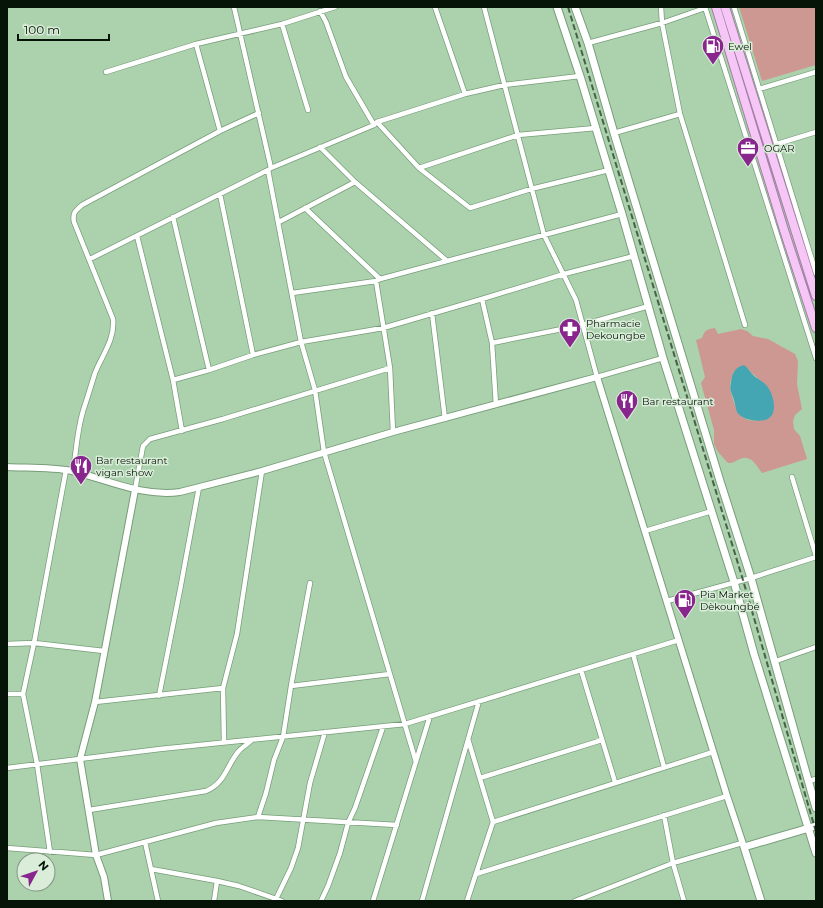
<svg xmlns="http://www.w3.org/2000/svg" width="823" height="908" font-family="Montserrat,sans-serif">
<style>
.green{fill:#cd9892;fill-rule:evenodd}
.water{fill:#43a6b2}
.lines{fill:none;stroke-linecap:round;stroke-linejoin:round}
.minor-casing{stroke:#789d7a;stroke-width:6}
.tertiary-casing{stroke:#789d7a;stroke-width:8}
.secondary-casing{stroke:#789d7a;stroke-width:9}
.trunk-casing{stroke:#a17ea2;stroke-width:10}
.minor{stroke:#fff;stroke-width:4.5}
.tertiary{stroke:#fff;stroke-width:6}
.secondary{stroke:#fff;stroke-width:7}
.trunk{stroke:#f6c6f7;stroke-width:8}
.rail{stroke:#49614a;stroke-width:2;stroke-dasharray:6 3;stroke-linecap:butt}
.labels{text-anchor:middle;stroke-width:3;stroke-linejoin:round;paint-order:stroke}
.poi-label{font-size:10px;fill:#061407;stroke:#d9edd9;text-anchor:start}
</style>
<rect width="100%" height="100%" fill="#abd2ac"/>
<!-- green -->
<path class="green" d="M739 7H816V65L762 81Z
M715 328 718 334 741 329 747 331 753 336 768 339 795 354 798 361 797 384 802 409 795 415 793 421 794 429 800 436 807 459 762 473C756 465 751 454 740 459 735 461 734 463 728 463L718 452 714 444V430L701 383 705 377 696 340 702 338C704 331 707 329 715 328ZM748 369C757 379 765 382 771 394L766 420C758 420 750 422 744 418 736 414 730 392 730 384 731 380 733 375 734 371Z"/>
<!-- water -->
<path class="water" d="M744 365C748 368 751 373 754 376 759 380 763 381 767 386 773 393 780 416 765 420 757 422 742 420 737 412 736 409 735 404 734 400 732 394 729 389 731 383 732 373 735 367 744 365Z"/>
<g class="lines">
<!-- minor casing -->
<g class="minor-casing">
<path id="minor" d="M234 7 271 168 268 170 301 342 315 390 324 452 416 762
M435 7 465 94
M484 7 544 235 576 300 597 377 663 358
M661 7 662 23 680 114 745 325
M705 7 816 358
M734 7 816 273
M320 11 326 22 346 77 374 125
M282 24 308 110
M588 43 662 23 705 8
M196 44 220 131
M106 72 196 44 282 24 335 7
M759 89 816 72
M377 122 419 168 470 208 531 189 609 170
M614 133 680 114
M777 144 816 132
M320 147 355 182 446 260
M271 168 374 125 377 122 465 94 504 85 580 76
M419 168 518 135 596 128
M220 194 253 355
M305 208 380 279
M173 217 209 370
M279 222 355 182
M137 236 173 380 182 431
M90 259 268 170
M376 281 390 368 393 432
M292 293 376 281 380 279 622 214
M482 299 492 343 496 405
M432 313 445 419
M492 343 582 325 649 306
M173 380 209 370 253 355 301 342 383 328 482 299 564 274 634 256
M73 472C76 452 77 431 83 411 87 399 91 386 95 373 102 355 115 340 113 319L74 222C72 213 76 210 82 205L220 131 259 113
M792 477 816 556
M135 490 143 446 150 439 223 419 390 368
M645 531 712 511
M667 601 751 578 816 557
M7 644 34 643 104 651
M633 654 664 767
M776 661 816 647
M581 670 615 782
M291 686 390 674
M223 688 224 742
M7 694H23
M159 696 180 590 199 487
M95 702 223 688 237 634 262 471
M7 768 160 749 405 724 679 640
M480 778 602 740
M809 781 816 779
M89 810 206 791C225 783 226 767 238 752 242 747 248 744 252 740
M664 815 673 863 684 901
M258 817 266 793 274 760 283 737 291 686 310 583
M493 822 713 752
M145 842 158 901
M7 848 96 855 216 823 258 817 397 825
M50 852 37 764 23 694 34 643 66 470
M151 869 217 881 239 886 282 901
M476 874 727 796
M276 899 291 868 298 848 310 783 325 732
M214 901 217 881
M321 901 328 886 340 853 348 823 355 808 383 727
M373 901 430 716
M422 901 479 701
M467 901 493 822 468 739
M575 901 673 863 742 843"/>
</g>
<!-- tertiary casing -->
<g class="tertiary-casing">
<path id="tertiary" d="M7 467C28 468 51 467 72 471 108 480 142 497 180 492L262 471 393 432 597 377 727 796 744 847
M108 901 104 877 96 855 80 759 95 702 135 490"/>
</g>
<!-- secondary casing -->
<g class="secondary-casing">
<path id="secondary" d="M557 7 580 76 622 214 663 358 734 582 754 654 816 853
M575 7 588 43 614 133 720 481 751 578 816 808
M761 901 744 847 816 826"/>
</g>
<!-- trunk casing -->
<g class="trunk-casing">
<path id="trunk" d="M716 7 784 230 816 328
M725 7 816 296"/>
</g>
<!-- minor -->
<use href="#minor" class="minor"/>
<!-- tertiary -->
<use href="#tertiary" class="tertiary"/>
<!-- secondary -->
<use href="#secondary" class="secondary"/>
<!-- trunk -->
<use href="#trunk" class="trunk"/>
<!-- rail -->
<path class="rail" d="M568 7 743 580 816 832"/>
</g>
<!-- icons -->
<defs>
<g id="fuel-pin" transform="scale(1.15)"><path d="M0 17L-7.5 6A9.5 9.5 0 1 1 7.5 6Z" fill="#89268e" stroke="#d9edd9"/><path d="M-5.5-6h7V0h2V4h1.3V-2.5L3-4.5l.8-.8L6-3V5H2.5V1h-1V6h-7ZM-4.2-4.7v3.2H.2V-4.7Z" fill="#fff"/></g>
<g id="office-pin" transform="scale(1.15)"><path d="M0 17L-7.5 6A9.5 9.5 0 1 1 7.5 6Z" fill="#89268e" stroke="#d9edd9"/><path d="M-6-3h4V-5.5h4V-3h4V5H-6ZM-1-4.5V-3h2v-1.5ZM-6 0V1H6V0Z" fill="#fff"/></g>
<g id="pharmacy-pin" transform="scale(1.15)"><path d="M0 17L-7.5 6A9.5 9.5 0 1 1 7.5 6Z" fill="#89268e" stroke="#d9edd9"/><path d="M-2-6h4v4h4v4h-4v4h-4v-4h-4v-4h4Z" fill="#fff"/></g>
<g id="restaurant-pin" transform="scale(1.15)"><path d="M0 17L-7.5 6A9.5 9.5 0 1 1 7.5 6Z" fill="#89268e" stroke="#d9edd9"/><path d="M-5-6h1v4h1v-4h1v4h1v-4h1v5L-1.5 .5V6h-2V.5L-5-1ZM5-6V6H3V1.5H1.5Q1.5-4 5-6Z" fill="#fff"/></g>
</defs>
<g fill-rule="evenodd">
<use href="#fuel-pin" x="713" y="46"/>
<use href="#office-pin" x="748" y="148"/>
<use href="#pharmacy-pin" x="570" y="329"/>
<use href="#restaurant-pin" x="627" y="401"/>
<use href="#restaurant-pin" x="81" y="466"/>
<use href="#fuel-pin" x="685" y="600"/>
</g>
<g class="labels">
<!-- poi labels -->
<g class="poi-label">
<text x="728" y="50">Ewel</text>
<text x="764" y="152">OGAR</text>
<text x="586" y="327">Pharmacie<tspan x="586" dy="12">Dekoungbe</tspan></text>
<text x="642" y="405">Bar restaurant</text>
<text x="96" y="464">Bar restaurant<tspan x="96" dy="12">vigan show</tspan></text>
<text x="700" y="598">Pia Market<tspan x="700" dy="12">Dèkoungbé</tspan></text>
</g>
</g>
<!-- border -->
<rect width="823" height="908" fill="none" stroke="#061407" stroke-width="16"/>
<!-- north arrow -->
<g transform="translate(36 872) rotate(50)"><circle r="19" fill="#d9edd9" stroke="#859685"/>
<path d="M0-3L7 15L0 10L-7 15Z" fill="#89268e"/>
<text y="-6" font-size="11" font-weight="bold" text-anchor="middle" fill="#061407">N</text>
</g>
<!-- scale -->
<path d="M18 34v6h91v-6" fill="none" stroke="#061407" stroke-width="2"/>
<text x="24" y="34" font-size="12" fill="#061407" stroke="#d9edd9" stroke-width="3" paint-order="stroke">100 m</text>
</svg>
